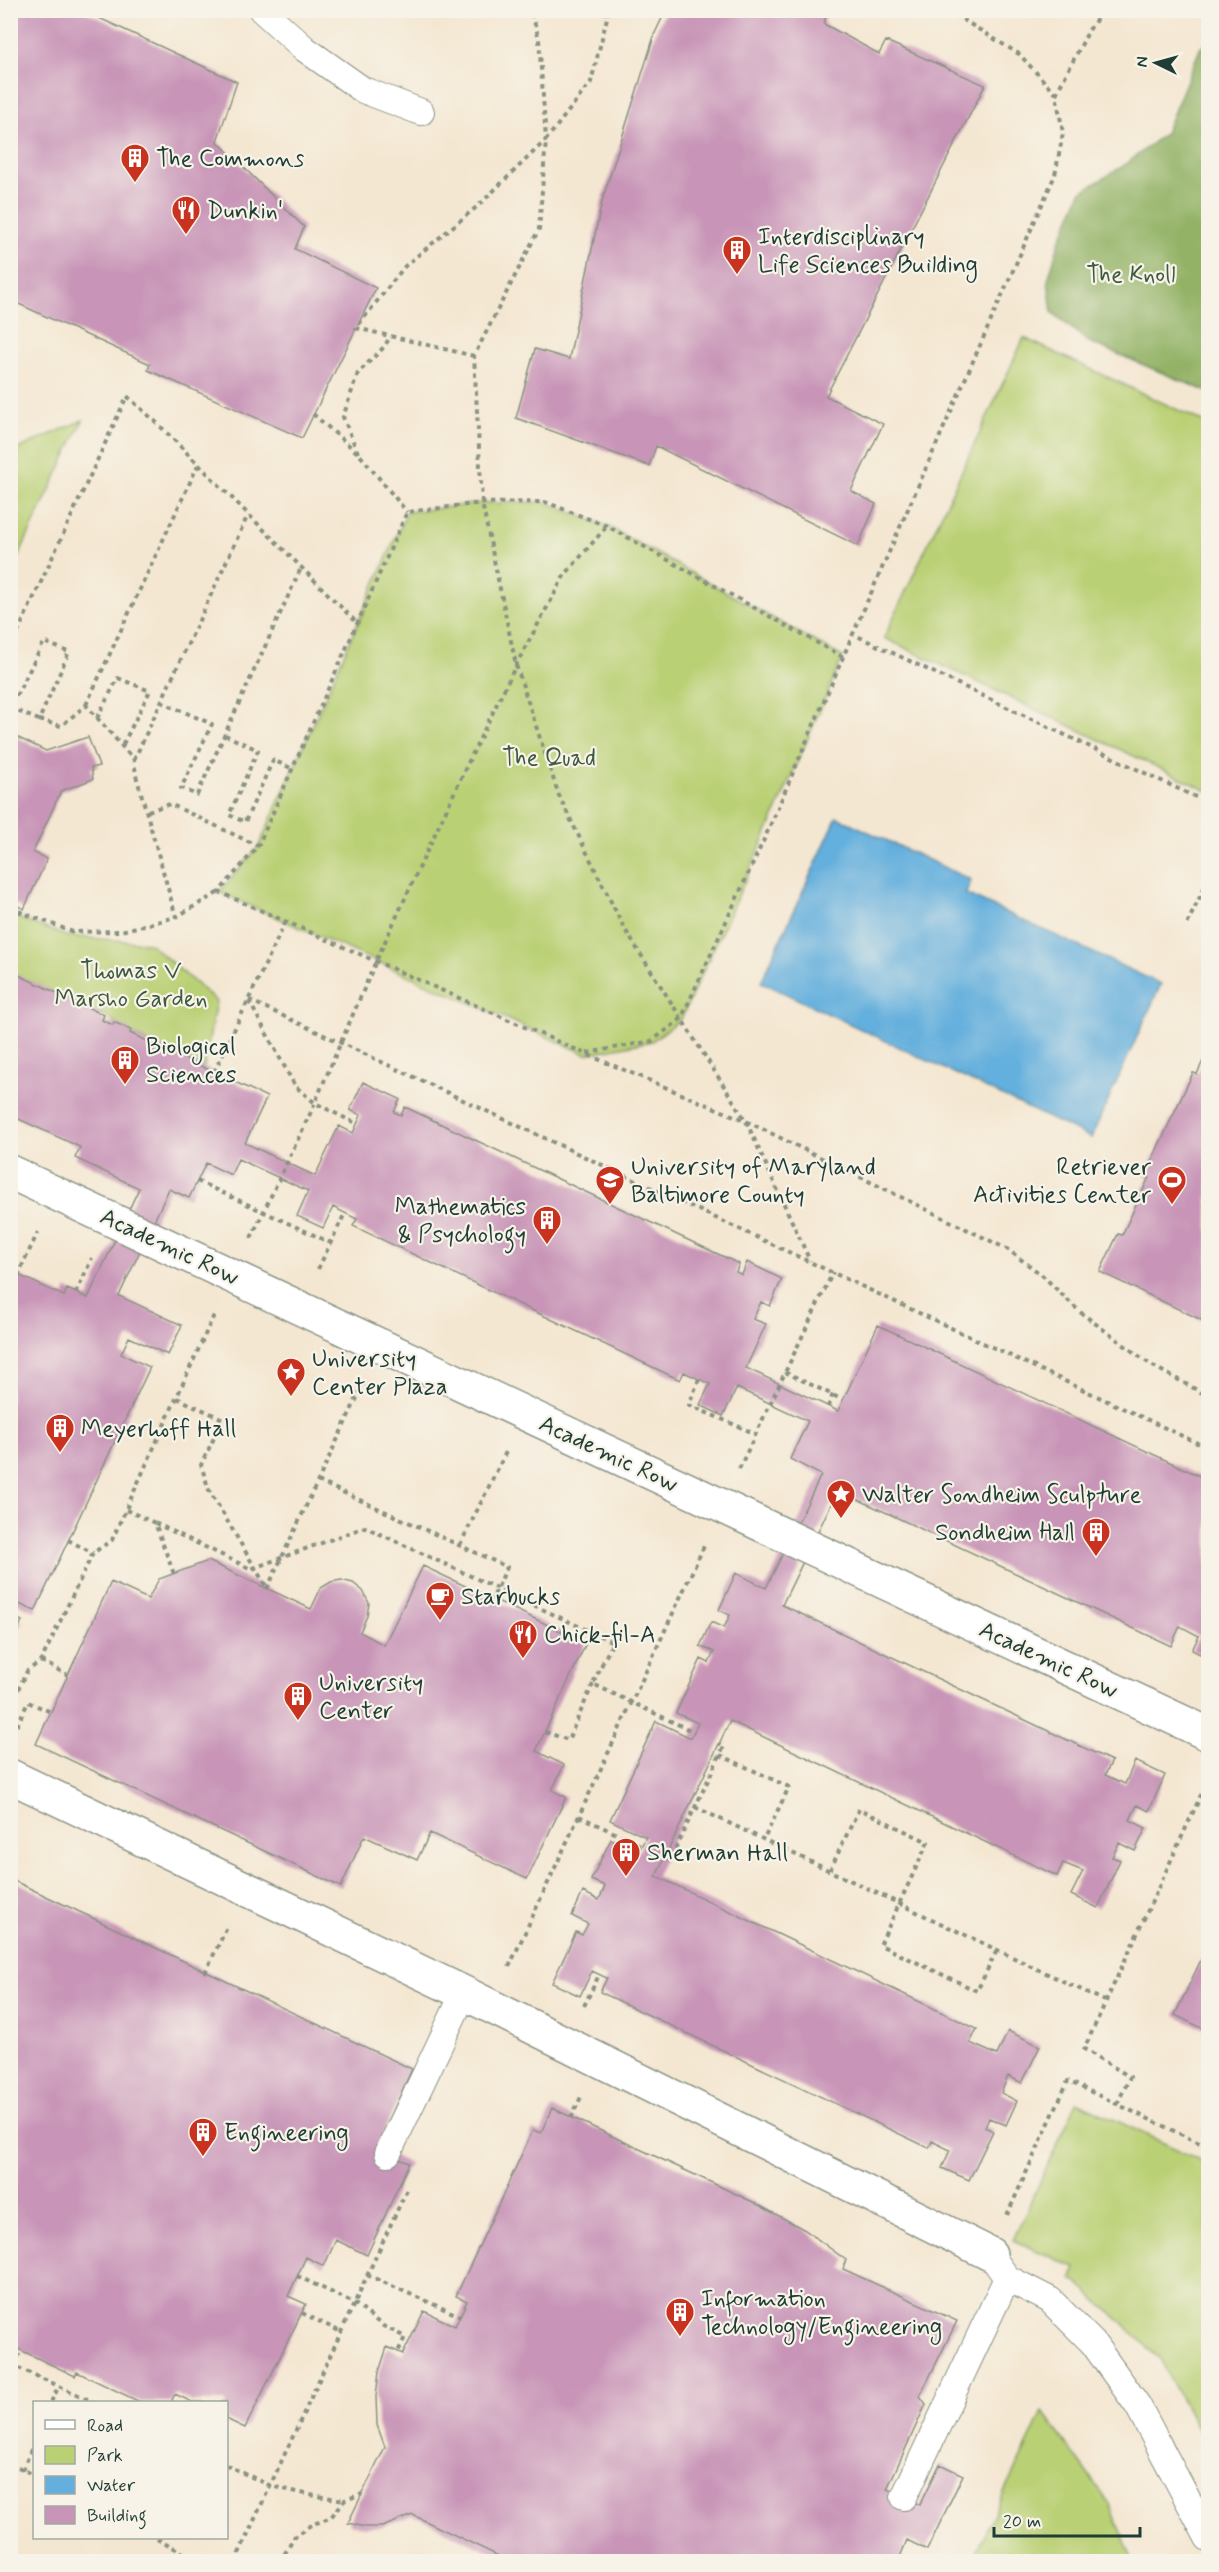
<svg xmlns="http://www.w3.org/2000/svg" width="1219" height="2572" font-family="Mynerve,sans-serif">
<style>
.green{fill:#bad075;stroke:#6c8654;stroke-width:1.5}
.forest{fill:#93b266;stroke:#59784d;stroke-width:1.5}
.water{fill:#64afdd;stroke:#427688;stroke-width:1.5}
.building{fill:#c894b7}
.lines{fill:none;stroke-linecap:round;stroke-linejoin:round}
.lane-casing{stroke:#8a9283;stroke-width:28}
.street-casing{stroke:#8a9283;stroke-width:36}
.path{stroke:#8a9283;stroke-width:4;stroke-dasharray:4.5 4.5;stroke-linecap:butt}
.lane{stroke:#fff;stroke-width:26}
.street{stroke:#fff;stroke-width:33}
.path-bridge{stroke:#8a9283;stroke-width:4;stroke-dasharray:4.5 4.5;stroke-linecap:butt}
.labels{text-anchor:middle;stroke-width:4.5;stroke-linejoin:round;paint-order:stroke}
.poi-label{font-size:24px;fill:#1f3d34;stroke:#f7f3e8;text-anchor:start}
.park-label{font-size:24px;fill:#3e5a41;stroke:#f7f3e8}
.street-label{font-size:24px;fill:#1f3d34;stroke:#f7f3e8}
</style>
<rect width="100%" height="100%" fill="#f7f3e8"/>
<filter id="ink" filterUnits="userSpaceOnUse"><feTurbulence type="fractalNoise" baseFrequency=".0167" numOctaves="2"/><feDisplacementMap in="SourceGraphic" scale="12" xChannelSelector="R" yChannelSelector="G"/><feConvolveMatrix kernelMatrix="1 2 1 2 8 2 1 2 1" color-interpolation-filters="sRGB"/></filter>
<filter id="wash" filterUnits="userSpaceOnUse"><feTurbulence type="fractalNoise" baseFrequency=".008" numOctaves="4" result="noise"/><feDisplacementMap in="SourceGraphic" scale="24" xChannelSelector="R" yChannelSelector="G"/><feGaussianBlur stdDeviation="1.35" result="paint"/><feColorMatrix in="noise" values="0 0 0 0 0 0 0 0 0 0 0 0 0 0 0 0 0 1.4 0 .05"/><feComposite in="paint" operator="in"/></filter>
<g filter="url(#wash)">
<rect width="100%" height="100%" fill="#f4e7d2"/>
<!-- green -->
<path class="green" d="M1024 338 1208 424V791L884 638Z
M83 420 11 572V452Z
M545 502 607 526 843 657 766 835 681 1019 652 1041 586 1054 219 892 259 846 407 512 482 503Z
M10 915 66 936 149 943 216 1001 204 1068 130 1033 104 1015 11 975Z
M1077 2102 1208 2164V2448L1160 2360 1122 2322 1072 2279 1076 2268 1013 2240Z
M1043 2412 1108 2502 1133 2561H971Z"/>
<!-- forest -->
<path class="forest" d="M1208 40V392L1087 341 1052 312 1048 280 1059 243 1081 192 1125 165 1165 133 1200 49Z"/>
<!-- water -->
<path class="water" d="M837 817 971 880 966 894 1161 984 1091 1138 761 982Z"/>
<g id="blocks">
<!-- building -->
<path class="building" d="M10 10H82L237 82 217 141 304 227 295 249 376 288 302 438 148 370 150 364 10 300Z
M666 10H827L824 24 879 54 886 41 985 85 826 396 883 424 851 491 876 504 858 546 656 446 649 466 516 418 535 349 569 359 602 201 655 33Z
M10 734 46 751 88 737 99 766 91 768 93 779 61 791 33 852 47 859 24 909 10 902Z
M10 971 104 1015 102 1020 113 1025 114 1022 131 1030 130 1033 267 1097 245 1143 315 1176 339 1126 353 1133 361 1115 350 1110 363 1082 400 1099 394 1112 401 1115 405 1107 739 1264 736 1272 742 1275 747 1262 782 1279 770 1306 761 1302 753 1319 766 1324 746 1368 838 1411 878 1325 1208 1480V1658L1192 1650 1199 1636 1180 1626 1171 1646 838 1490 782 1605 1112 1761 1105 1775 1125 1784 1135 1761 1165 1775 1149 1811 1137 1805 1130 1820 1146 1828 1135 1851 1119 1843 1112 1857 1120 1860 1098 1908 1071 1895 1083 1871 1063 1863 1057 1876 730 1721 656 1876 977 2029 970 2043 997 2055 1008 2031 1040 2046 1022 2083 1008 2076 1001 2093 1017 2101 1006 2125 989 2118 985 2127 993 2131 969 2180 942 2168 950 2150 932 2141 929 2148 600 1992 607 1978 592 1971 580 1996 552 1983 576 1932 582 1935 588 1924 572 1916 583 1892 599 1900 605 1886 591 1880 611 1839 638 1852 646 1837 610 1820 656 1721 691 1738 698 1723 676 1713 701 1659 709 1663 714 1652 700 1646 711 1622 724 1628 730 1615 719 1610 736 1573 766 1588 821 1475 790 1459 808 1421 737 1388 723 1416 700 1405 710 1384 684 1372 680 1380 353 1226 357 1219 333 1207 323 1228 297 1216 308 1191 238 1159 231 1175 206 1163 189 1198 169 1189 119 1296 182 1325 168 1355 129 1337 121 1354 150 1367 35 1611 10 1600V1271L64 1296 67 1289 88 1298 139 1188 75 1158 80 1147 10 1115Z
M1208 1050V1323L1100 1272 1118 1234 1122 1235 1149 1177 1145 1175 1193 1073 1197 1074Z
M208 1561 311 1609 321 1588 331 1582 341 1580 353 1583 363 1591 369 1603 367 1616 360 1632 384 1645 423 1566 586 1643 536 1751 564 1765 552 1790 566 1797 527 1879 430 1833 417 1860 364 1836 341 1887 36 1744 111 1582 148 1599 159 1579Z
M10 1616 22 1621 10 1646Z
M10 1879 412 2069 376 2149 409 2163 367 2255 336 2240 324 2266 306 2257 288 2296 306 2304 245 2428 226 2419V2402H192L175 2394 171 2402H140L77 2372 75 2376 10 2345Z
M1208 1945V2031L1175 2015Z
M552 2108 753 2202 805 2230 846 2260 843 2269 957 2321 920 2396 926 2404 887 2489 920 2505 940 2464 963 2475 927 2550 907 2540 898 2562H511L413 2515 382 2527H365L348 2523 385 2447 377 2425 376 2396 379 2372 387 2347 403 2354 424 2311 455 2326 467 2301 456 2296 533 2130 541 2133Z"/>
</g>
</g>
<g filter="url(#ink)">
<use href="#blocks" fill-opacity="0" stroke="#8a9283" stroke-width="1.5"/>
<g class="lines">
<!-- lane casing -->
<g class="lane-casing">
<path id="lane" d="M262 10 305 49 363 90 421 112
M388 2153 464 1993
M990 2254 1007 2278 1050 2300 1093 2343 1138 2406 1208 2538
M904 2497 1007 2278"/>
</g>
<!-- street casing -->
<g class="street-casing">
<path id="street" d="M10 1172 1208 1734
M10 1776 464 1993 990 2254"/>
</g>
<!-- path -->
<path class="path" d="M567 10 608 13
M609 10 591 82 546 140 539 229 474 356 482 503 516 665 559 796 624 928 746 1121 810 1261
M947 10 1019 54 1056 94 1063 133 1055 175 853 634 1208 803
M1056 94 1089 30 1103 10
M474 356 356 328 405 266 479 205 546 140 539 39 531 10
M313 414 359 454 407 512
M358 453 343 417 358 373 384 347 390 337
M10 649 127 396 158 424 358 624
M843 657 607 526 545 502 482 503 407 512 258 846 219 892 586 1054 746 1121 1007 1249 1042 1275 1080 1312 1151 1365 1208 1396
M161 702 212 724 181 788 197 795 301 568
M86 705 198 465
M97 718 118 678 150 691 122 746
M39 720 10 708 44 642 69 652 39 720 61 726 86 705 134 760 136 775 176 917
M225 735 258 750 229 815 245 822 273 760 293 769
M134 760 248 515
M148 811 170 804 258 846
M10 908 73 932 121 931 176 917 219 892
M1187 924 1208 880
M249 1000 1208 1448
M249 1001 295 1086 315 1103 357 1124
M587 1053 652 1041 681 1019 766 835 853 634
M214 1072 286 921
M197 1181 331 1243
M251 1238 310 1114 376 961 467 765 516 665 564 576 607 526
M318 1269 345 1213
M10 1292 38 1232
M76 1293 92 1258
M785 1372 843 1400
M699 1379 689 1405 756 1434
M177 1398 223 1419 201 1465 209 1490 267 1588
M828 1407 833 1394
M739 1469 833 1272
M318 1481 507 1567 492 1600
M126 1510 155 1523 174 1574
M68 1540 93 1553
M460 1545 506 1452
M267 1589 364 1383
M41 1661 68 1675
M603 1662 593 1684 694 1732
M10 1706 27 1671 41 1661 93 1553 112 1540 214 1315
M545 1732 568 1740 593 1684
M13 1734 28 1702 51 1712
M720 1755 789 1787 764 1839
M695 1807 1105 2001
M579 1816 642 1846
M665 1857 670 1860 720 1755 724 1746 719 1743
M830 1870 859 1809 928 1842 880 1945 977 1991 997 1950
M509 1967 705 1544
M205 1973 227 1927
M584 2006 599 1975
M1117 2104 1130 2077 1084 2049 1208 1780
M571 2118 581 2097
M1007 2215 1068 2081 1208 2147
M367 2275 460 2316
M297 2276 354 2303 383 2326 405 2337 398 2352
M302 2313 341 2332
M10 2364 94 2402
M14 2366 21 2350
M51 2402 59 2386
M10 2463 34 2475
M226 2465 271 2486 310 2495 345 2500
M23 2470 34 2442
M157 2538 199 2562
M10 2556 63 2562
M235 2562 408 2187
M280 2562 295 2536 309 2526 331 2517 345 2500 362 2494"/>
<!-- lane -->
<use href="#lane" class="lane"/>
<!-- street -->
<use href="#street" class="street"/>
<!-- path-bridge -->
<path class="path-bridge" d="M155 1523 251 1569 365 1527 613 1642 603 1662"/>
</g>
</g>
<!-- icons -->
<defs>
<g id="building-pin" transform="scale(1.5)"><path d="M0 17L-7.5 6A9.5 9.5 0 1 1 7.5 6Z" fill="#c8321e" stroke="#f7f3e8"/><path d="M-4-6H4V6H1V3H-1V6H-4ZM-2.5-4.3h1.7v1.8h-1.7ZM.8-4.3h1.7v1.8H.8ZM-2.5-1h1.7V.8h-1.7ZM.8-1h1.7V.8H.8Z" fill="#fff"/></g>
<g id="restaurant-pin" transform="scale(1.5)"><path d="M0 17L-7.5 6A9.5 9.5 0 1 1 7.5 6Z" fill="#c8321e" stroke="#f7f3e8"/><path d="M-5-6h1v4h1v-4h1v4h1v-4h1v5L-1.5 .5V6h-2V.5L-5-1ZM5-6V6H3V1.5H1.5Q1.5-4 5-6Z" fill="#fff"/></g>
<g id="university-pin" transform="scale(1.5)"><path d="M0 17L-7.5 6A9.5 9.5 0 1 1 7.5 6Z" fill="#c8321e" stroke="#f7f3e8"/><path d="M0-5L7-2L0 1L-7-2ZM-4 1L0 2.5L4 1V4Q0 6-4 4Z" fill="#fff"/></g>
<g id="stadium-pin" transform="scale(1.5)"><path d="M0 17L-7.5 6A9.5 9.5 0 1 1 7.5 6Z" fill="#c8321e" stroke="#f7f3e8"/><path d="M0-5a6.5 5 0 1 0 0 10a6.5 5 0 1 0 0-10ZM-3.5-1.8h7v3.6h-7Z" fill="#fff"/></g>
<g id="sight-pin" transform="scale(1.5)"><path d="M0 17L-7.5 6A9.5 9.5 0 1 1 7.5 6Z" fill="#c8321e" stroke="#f7f3e8"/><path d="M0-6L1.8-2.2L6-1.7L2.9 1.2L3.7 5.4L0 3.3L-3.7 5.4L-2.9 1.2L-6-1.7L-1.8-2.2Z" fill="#fff"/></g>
<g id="cafe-pin" transform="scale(1.5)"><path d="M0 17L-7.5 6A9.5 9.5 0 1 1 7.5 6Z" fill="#c8321e" stroke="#f7f3e8"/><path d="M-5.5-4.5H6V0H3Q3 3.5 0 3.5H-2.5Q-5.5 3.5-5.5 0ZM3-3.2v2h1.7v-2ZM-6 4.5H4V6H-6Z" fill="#fff"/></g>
</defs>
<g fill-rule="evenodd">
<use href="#building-pin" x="135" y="158"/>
<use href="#restaurant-pin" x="186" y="210"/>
<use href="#building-pin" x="737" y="250"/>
<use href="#building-pin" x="125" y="1060"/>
<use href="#university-pin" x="610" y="1180"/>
<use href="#stadium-pin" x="1172" y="1180"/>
<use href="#building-pin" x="547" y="1220"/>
<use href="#sight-pin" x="291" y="1372"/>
<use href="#building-pin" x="60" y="1428"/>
<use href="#sight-pin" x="841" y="1494"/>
<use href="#building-pin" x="1096" y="1532"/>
<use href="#cafe-pin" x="440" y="1596"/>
<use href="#restaurant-pin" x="523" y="1634"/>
<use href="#building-pin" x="298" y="1696"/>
<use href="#building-pin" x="626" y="1852"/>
<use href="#building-pin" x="203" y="2132"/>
<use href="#building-pin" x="680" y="2312"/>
</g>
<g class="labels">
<!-- poi labels -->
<g class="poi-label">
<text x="156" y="166">The Commons</text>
<text x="207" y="218">Dunkin'</text>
<text x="758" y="244">Interdisciplinary<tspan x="758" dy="28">Life Sciences Building</tspan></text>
<text x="146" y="1054">Biological<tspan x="146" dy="28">Sciences</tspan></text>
<text x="631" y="1174">University of Maryland<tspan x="631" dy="28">Baltimore County</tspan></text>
<text x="1151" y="1174" text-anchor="end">Retriever<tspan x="1151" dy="28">Activities Center</tspan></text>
<text x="526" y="1214" text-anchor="end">Mathematics<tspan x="526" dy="28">&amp; Psychology</tspan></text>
<text x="312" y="1366">University<tspan x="312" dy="28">Center Plaza</tspan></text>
<text x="81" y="1436">Meyerhoff Hall</text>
<text x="862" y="1502">Walter Sondheim Sculpture</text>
<text x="1075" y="1540" text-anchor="end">Sondheim Hall</text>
<text x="461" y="1604">Starbucks</text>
<text x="544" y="1642">Chick-fil-A</text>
<text x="319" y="1690">University<tspan x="319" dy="28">Center</tspan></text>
<text x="647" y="1860">Sherman Hall</text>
<text x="224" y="2140">Engineering</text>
<text x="701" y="2306">Information<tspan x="701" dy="28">Technology/Engineering</tspan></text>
</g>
<!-- park labels -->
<g class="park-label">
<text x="1131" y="282">The Knoll</text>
<text x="549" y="765">The Quad</text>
<text x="131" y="978">Thomas V<tspan x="131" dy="28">Marsho Garden</tspan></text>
</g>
<!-- street labels -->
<g class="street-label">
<text transform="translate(170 1246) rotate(25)" y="8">Academic Row</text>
<text transform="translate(609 1453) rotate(25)" y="8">Academic Row</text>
<text transform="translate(1049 1659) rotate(25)" y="8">Academic Row</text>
</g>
</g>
<!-- margin -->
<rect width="1219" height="2572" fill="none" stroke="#f7f3e8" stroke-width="36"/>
<!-- legend -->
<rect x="33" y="2401" width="195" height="138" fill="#f7f3e8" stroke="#a1aaa0" stroke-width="1.5"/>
<rect x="45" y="2420" width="30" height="9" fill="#ffffff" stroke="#a1aaa0" stroke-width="1.5"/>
<text x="87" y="2431" font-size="18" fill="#1f3d34">Road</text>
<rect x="45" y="2446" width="30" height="18" fill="#bad075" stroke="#a1aaa0" stroke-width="1.5"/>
<text x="87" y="2461" font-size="18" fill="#1f3d34">Park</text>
<rect x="45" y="2476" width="30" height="18" fill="#64afdd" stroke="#a1aaa0" stroke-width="1.5"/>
<text x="87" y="2491" font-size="18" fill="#1f3d34">Water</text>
<rect x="45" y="2506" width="30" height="18" fill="#c894b7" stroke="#a1aaa0" stroke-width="1.5"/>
<text x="87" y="2521" font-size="18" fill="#1f3d34">Building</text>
<!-- north arrow -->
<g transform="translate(1156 63) rotate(275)" stroke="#f7f3e8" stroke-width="4.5" paint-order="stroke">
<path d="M0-4.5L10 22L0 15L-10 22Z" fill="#1f3d34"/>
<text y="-9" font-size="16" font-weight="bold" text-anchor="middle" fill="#1f3d34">N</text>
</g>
<!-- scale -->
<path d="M994 2527v9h146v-9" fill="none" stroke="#1f3d34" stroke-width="3"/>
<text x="1003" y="2527" font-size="18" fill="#1f3d34" stroke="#f7f3e8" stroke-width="4.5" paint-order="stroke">20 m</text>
</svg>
